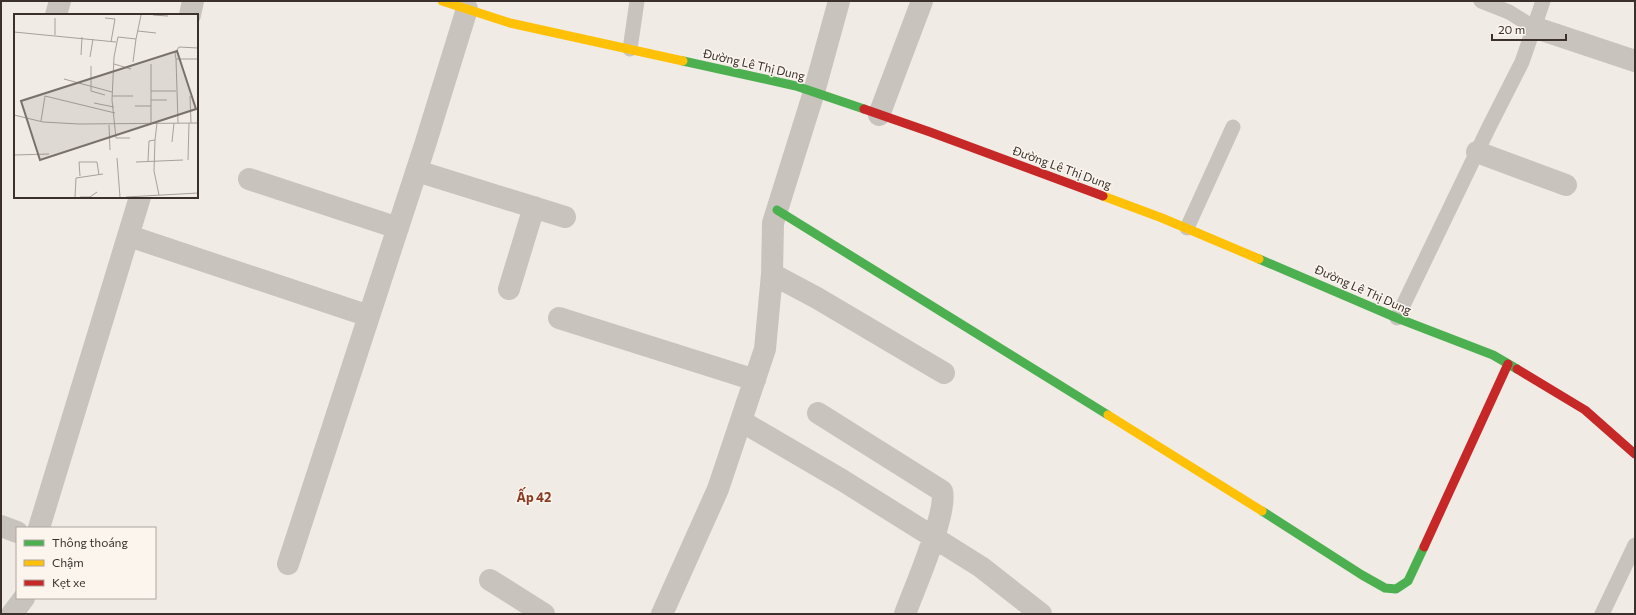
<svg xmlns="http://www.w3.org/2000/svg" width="1636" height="615" font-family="Commissioner,sans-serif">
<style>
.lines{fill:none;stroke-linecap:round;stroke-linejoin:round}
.lane{stroke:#c9c3be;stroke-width:15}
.street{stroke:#c9c3be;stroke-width:22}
.fast{stroke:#4caf50;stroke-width:9}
.slow{stroke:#ffc107;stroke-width:9}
.jam{stroke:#c62828;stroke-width:9}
.labels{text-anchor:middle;stroke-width:3;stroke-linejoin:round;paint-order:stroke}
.street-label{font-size:12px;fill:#3b302b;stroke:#fbf5ee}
.neighbourhood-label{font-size:13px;font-weight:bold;fill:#8c3b22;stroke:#fbf5ee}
.inset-road{fill:none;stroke:#a8a09b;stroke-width:1}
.view{fill:#7a716c;fill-opacity:0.15;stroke:#7a716c;stroke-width:2}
.inset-edge{fill:none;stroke:#3b302b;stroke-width:2}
</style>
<rect width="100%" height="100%" fill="#f0ebe5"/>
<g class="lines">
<!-- lane -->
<path class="lane" d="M1481 1 1509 12 1533 27
M630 49 637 1
M1187 228 1233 127
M1397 318 1489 127 1522 62 1543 1
M1602 614 1635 545"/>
<!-- street -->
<path class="street" d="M56 15 60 1
M190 15 193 1
M1533 27 1635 61
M879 115 922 1
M1477 152 1566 185
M417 171 565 217
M249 179 398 228
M129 236 369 316 425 145 467 9
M772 274 817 298 944 373
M509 289 534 207
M559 318 755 380
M818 413 942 491C948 513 914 589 905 614
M741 421 842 480 981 567 1041 614
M1 526 17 532
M39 528 140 197
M288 564 369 316
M490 580 544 614
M12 614 24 598
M662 614 718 489 765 349 772 274 773 223 814 92 839 1"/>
<!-- fast -->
<path class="fast" d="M683 61 796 86 864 109
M777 210 1108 415
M1259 259 1397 318 1493 355 1517 369
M1262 511 1362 575 1385 588 1396 589 1408 581 1424 547"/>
<!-- slow -->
<path class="slow" d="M442 1 510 23 683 61
M1103 196 1162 218 1259 259
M1108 415 1262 511"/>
<!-- jam -->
<path class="jam" d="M864 109 930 132 1103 196
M1517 369 1585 410 1635 454
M1424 547 1508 364"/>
</g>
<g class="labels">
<!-- street labels -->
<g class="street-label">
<text transform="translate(754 65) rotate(13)" y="4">Đường Lê Thị Dung</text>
<text transform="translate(1062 168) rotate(20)" y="4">Đường Lê Thị Dung</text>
<text transform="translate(1363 290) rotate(24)" y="4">Đường Lê Thị Dung</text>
</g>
<!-- neighbourhood labels -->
<g class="neighbourhood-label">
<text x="534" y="502">Ấp 42</text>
</g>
</g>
<!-- overview -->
<g transform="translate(14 14)">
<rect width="184" height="184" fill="#f0ebe5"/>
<path class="inset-road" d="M139 1 154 2M41 4V21M91 4 101 5 97 28M124 17 142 19M0 18 102 28M67 41 68 23M76 43 79 25M162 45 161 39 165 33 184 34M119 48 122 25M100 50 117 55M77 52V77L91 81M50 65 98 78M137 77V50M98 82H119M176 82 177 109M137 86H153M80 89 100 93M121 92H137M0 101 29 108 65 110 184 109M27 107 31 82 101 99M137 109V77H162M164 109 162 45H184M95 111 96 136M116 124H102L98 86 100 43 104 23 122 25 127 1M141 126 140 157 145 181M158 128 160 109M0 141 35 140M103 144 106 183M174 146 175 109M134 147 135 127 141 126 143 109M122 148 169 146M66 162 65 148H83L85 161M61 183 62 164 89 160M66 183H76L83 178M112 183 184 179"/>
<path class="view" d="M163 37 182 95 26 146 7 87Z"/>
<rect width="184" height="184" class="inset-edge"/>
</g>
<!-- border -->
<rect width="1636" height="615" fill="none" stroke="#3b302b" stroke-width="4"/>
<!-- legend -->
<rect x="16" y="527" width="140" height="72" fill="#fbf5ee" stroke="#aea6a0"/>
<rect x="24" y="540" width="20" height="6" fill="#4caf50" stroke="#aea6a0"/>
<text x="52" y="547" font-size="12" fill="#3b302b">Thông thoáng</text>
<rect x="24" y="560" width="20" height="6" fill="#ffc107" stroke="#aea6a0"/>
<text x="52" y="567" font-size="12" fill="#3b302b">Chậm</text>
<rect x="24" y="580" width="20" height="6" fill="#c62828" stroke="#aea6a0"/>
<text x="52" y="587" font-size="12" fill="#3b302b">Kẹt xe</text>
<!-- scale -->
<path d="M1492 34v6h74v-6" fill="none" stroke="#3b302b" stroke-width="2"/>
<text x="1498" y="34" font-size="12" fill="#3b302b" stroke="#fbf5ee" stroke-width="3" paint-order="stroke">20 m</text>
</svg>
